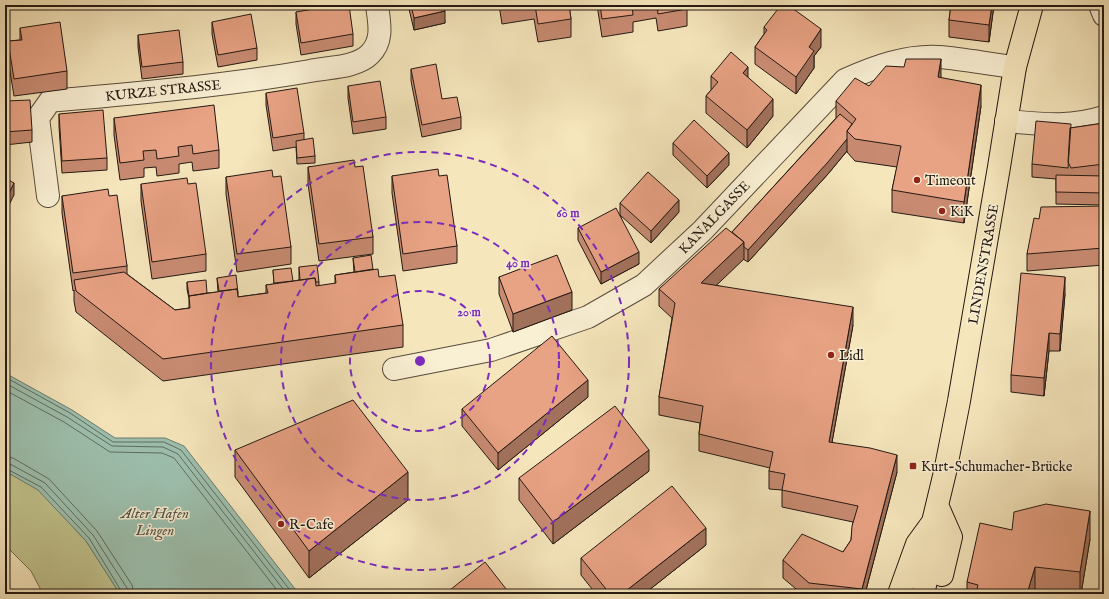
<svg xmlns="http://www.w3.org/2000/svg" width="1109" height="599" font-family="'IM FELL English',serif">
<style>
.green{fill:#c1c38d;stroke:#726e50}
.water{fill:#9dc0ae;stroke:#6c7d70}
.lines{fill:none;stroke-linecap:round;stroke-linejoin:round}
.shore{stroke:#606c60;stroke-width:1}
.minor-casing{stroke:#584c3c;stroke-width:24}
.major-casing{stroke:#231912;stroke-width:24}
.minor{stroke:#f9efd3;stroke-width:22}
.major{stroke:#f6e6bc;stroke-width:22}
.wall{fill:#c88b72;stroke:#231912}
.shaded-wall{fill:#a2715c;stroke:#231912}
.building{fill:#e8a284;stroke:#231912}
.ring{fill:none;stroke:#7b2cbf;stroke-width:2;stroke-dasharray:7 5}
.poi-dot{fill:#8f2418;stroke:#f9efd3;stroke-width:1.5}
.labels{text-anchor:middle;stroke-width:3;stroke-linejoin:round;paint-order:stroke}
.street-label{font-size:14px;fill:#231912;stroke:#f9efd3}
.poi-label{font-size:14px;fill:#231912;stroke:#f9efd3;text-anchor:start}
.water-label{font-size:15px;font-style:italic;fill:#4e5349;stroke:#f9efd3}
.centre{fill:#7b2cbf;stroke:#f9efd3;stroke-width:2}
.ring-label{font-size:12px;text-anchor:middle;font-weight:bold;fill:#7b2cbf;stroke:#f9efd3;stroke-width:3;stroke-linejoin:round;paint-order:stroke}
</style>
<rect width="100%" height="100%" fill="#f6e6bc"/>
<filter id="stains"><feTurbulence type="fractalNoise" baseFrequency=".005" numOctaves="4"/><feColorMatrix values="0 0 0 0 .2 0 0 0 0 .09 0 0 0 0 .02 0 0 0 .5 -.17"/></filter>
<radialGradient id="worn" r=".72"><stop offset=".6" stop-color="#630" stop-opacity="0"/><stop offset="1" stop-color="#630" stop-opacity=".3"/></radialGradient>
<!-- green -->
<path class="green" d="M5 471 38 489 86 541 120 594H43L31 571 5 545Z"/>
<!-- water -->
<path class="water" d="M5 373 72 410 115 438H165L184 446 299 594H120L86 541 38 490 5 471Z"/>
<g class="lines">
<!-- shore -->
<path class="shore" d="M5 377 70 413 113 442H164L181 450 293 594
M5 383 67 417 112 446 163 447 178 454 287 594
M5 390 64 422 110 452 162 453 174 458 280 594
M5 457 13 458 49 479 97 531 132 585 134 594
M5 463 10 464 45 483 93 535 127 588 128 594
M5 468 41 487 89 538 123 594"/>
<!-- minor casing -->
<g class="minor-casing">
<path id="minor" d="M1100 5 1104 15
M1006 121C1041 124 1070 128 1104 117
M48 196 38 118 50 101C137 93 224 86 310 71 329 67 356 68 370 54 384 40 379 22 377 5
M394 369 491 350 588 317 644 285 702 231 845 80C874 67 906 55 939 57 964 59 989 64 1015 67"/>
</g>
<!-- major casing -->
<g class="major-casing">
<path id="major" d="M937 505 951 537 942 575
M899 594 917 544 933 522
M923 594 933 550V522L945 472 959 401 999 167 1015 67 1032 5"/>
</g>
<!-- minor -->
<use href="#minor" class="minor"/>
<!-- major -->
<use href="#major" class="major"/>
</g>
<!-- wall -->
<path class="wall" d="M408 5H443L445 23 414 30Z
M499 5H569L571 19V37L538 42 534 19 502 24Z
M597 5H687V26L658 31 656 18 633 22V32L602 37Z
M951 5H994L989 42 949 37V20Z
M296 12 353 34V46L301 55 296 24Z
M212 22 257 48V60L218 67 212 34Z
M764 27 821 47 814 56V68L796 94 755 64V47L764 34Z
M20 28 67 71V89L14 96 8 59V41L20 40Z
M138 35 183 62V74L142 79 138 47Z
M411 69 461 117V129L422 137 411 81Z
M711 76 748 78 773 116 747 148 706 113V96L711 90Z
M941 78 981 106 964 223 892 212V190L897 167 855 161 847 152V151L828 174 748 262 743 259 716 285 853 325 832 442 897 472 865 594H802L783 578V560L843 552 851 540 853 522 782 507V490L769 489V471L770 468 699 451V434L700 423 659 415V397L672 318 659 306V289L732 232 836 118V101L869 86Z
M348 86 386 117V129L353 134 348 98Z
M266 93 304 133V140L315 156V163L297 164 296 147 273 151 266 105Z
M5 101 32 130V142L5 145Z
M59 114 107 158V170L62 173 59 126Z
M114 118 219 150V168L193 171 192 162 179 164V173L157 176 156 167 144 168V177L120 180 114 135Z
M1104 123V205L1056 204V179L1032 177V164L1071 128Z
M673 143 729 165 707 188 673 155Z
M308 167H355L373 237V254L319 261 308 184Z
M392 176H439L457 246V263L403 271 392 193Z
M226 177H273L291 247V264L237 272 226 194Z
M141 184 206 254V271L152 279 141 201Z
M62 196H109L127 266V274L175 310 189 308V299L187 289V282L207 293 218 292 217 278 238 293V297L266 293V285L274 284 273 270 293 281 299 280V267L319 282V286L335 284V275L354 272 353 258 373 269 379 277 403 325V347L163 381 76 312 74 301V290L73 291 62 213Z
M620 203 679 212 651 243 620 215 639 264 601 284 578 240V228L620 215Z
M1104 206V265L1027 271V254L1039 219Z
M499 277 572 310 513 332 499 294Z
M1065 294 1060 351H1049L1044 396 1011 392V375Z
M588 397 498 470 462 426V409Z
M235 450 408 500 309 578 235 477Z
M649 471 553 544 519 500V478Z
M1012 530 1090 539 1081 594H967V582Z
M706 545 644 594H596L581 575V558Z"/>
<!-- shaded-wall -->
<path class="shaded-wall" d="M992 5H994L989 42V25Z
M445 11V23L414 30V18Z
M821 29V47L814 56V68L796 94V77L809 47Z
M941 59V80L938 77Z
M748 67V84L743 73Z
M981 85V106L964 223V202Z
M773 99V116L747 148V130Z
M847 139V151L828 174 748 262V250Z
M729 153V165L707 188V176Z
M14 183V195L5 213V201Z
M679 200V212L651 243V231Z
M744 242V259L701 300V283Z
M639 252V264L601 284V272Z
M1065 277V294L1060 351V334Z
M572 292V310L513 332V314Z
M853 307V325L829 459V442Z
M1049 333V351L1044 396V378Z
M588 380V397L498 470V453Z
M649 450V471L553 544V522Z
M897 455V472L865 594H862V589Z
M408 472V500L309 578V551Z
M1090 511V539L1081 594H1080V572Z
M706 528V545L644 594H622Z
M1035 567V594H1027Z"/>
<!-- building -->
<path class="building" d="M337 5H349L353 34 301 43 296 12Z
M411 5H443L445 11 414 18Z
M501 5H515L502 7Z
M535 5H569L571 19 538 24Z
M600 5H632L633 15 602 19Z
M657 5H687V9L658 14Z
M781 5H788L821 29 809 47 814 51 796 77 755 47 767 30 764 27Z
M951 5H992L989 25 949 20Z
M251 14 257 48 218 55 212 22Z
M60 22 67 71 14 79 8 41 22 40 20 28Z
M179 30 183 62 142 67 138 35Z
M731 52 748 67 743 73 773 99 747 130 706 96 718 82 711 76Z
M906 59H941L938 77 981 85 964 202 892 190 901 146 855 139 847 131 856 119 836 101 855 78 869 86 886 66 904 67Z
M436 64 442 99 457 97 461 117 422 125 411 69Z
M380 81 386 117 353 122 348 86Z
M297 88 304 133 273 138 266 93Z
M30 100 32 130 5 132V101Z
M214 105 219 150 193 154 192 145 178 147 179 156 157 159 156 150 143 151 144 160 120 163 114 118Z
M103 110 107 158 62 161 59 114Z
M840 114 852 124 847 131V139L828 162 748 250 744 247V242L732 232Z
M694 120 729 153 707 176 673 143Z
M1036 121 1071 124 1068 168 1032 164Z
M1104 123V164L1071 168 1068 162 1070 128Z
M313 138 315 156 297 158 296 141Z
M354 160 355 167 363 166 373 237 319 244 308 167Z
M438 169 439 176 447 175 457 246 403 254 392 176Z
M272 170 273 177 281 176 291 247 237 254 226 177Z
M648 172 679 200 651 231 620 203Z
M1056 175 1104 176V193L1056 192Z
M5 178 14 183 5 201Z
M187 178 188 184 196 183 206 254 152 262 141 184Z
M108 189 109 196 117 195 127 266 73 273 62 196Z
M1104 206V248L1027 254 1034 218 1039 219 1041 207Z
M616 208 639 252 601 272 578 228Z
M726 228 744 242 701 283 853 307 829 442 870 448 897 455 862 589 809 583 783 560 802 534 843 552 851 540 852 526 858 506 782 490 785 474 769 471 773 452 699 434 703 406 659 397 675 303 659 289Z
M371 255 373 269 355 272 353 258Z
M557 255 572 292 513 314 499 277Z
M317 265 319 282H316L315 278 300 280 299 267Z
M291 268 293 281 274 283 273 270Z
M378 269 379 277 395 275 403 325 163 359 76 291 74 280 124 272 175 310 190 308 189 296 237 289 238 297 268 293 266 285 315 278 316 286 336 283 335 275Z
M1021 273 1065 277 1060 334 1049 333 1044 378 1011 375Z
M236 275 238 293 237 289 219 291 217 278Z
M206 280 207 293 189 296 187 282Z
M552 336 588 380 498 453 462 409Z
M353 400 408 472 309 551 235 450Z
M615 406 649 450 553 522 519 478Z
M672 486 706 528 622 594H610L581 558Z
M1046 504 1090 511 1080 572 1035 567 1027 594H976L978 585 967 582 980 523 1012 530 1014 512Z
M485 562 510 594H445Z"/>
<!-- distance rings -->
<g class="ring">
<circle cx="420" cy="361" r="70"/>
<circle cx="420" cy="361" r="139"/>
<circle cx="420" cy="361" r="209"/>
</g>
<!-- markers -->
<g class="poi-dot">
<circle cx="917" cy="180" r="4"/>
<circle cx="942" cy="211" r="4"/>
<circle cx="831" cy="355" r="4"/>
<rect x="909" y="462" width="8" height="8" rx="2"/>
<circle cx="281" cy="524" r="4"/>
</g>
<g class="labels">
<!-- street labels -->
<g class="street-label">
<text transform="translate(163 90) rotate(-6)" y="5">KURZE STRASSE</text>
<text transform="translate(714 217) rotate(-46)" y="5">KANALGASSE</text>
<text transform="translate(983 264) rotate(-80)" y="5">LINDENSTRASSE</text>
</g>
<!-- poi labels -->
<g class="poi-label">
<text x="925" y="185">Timeout</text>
<text x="950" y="216">KiK</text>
<text x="839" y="360">Lidl</text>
<text x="921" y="471">Kurt-Schumacher-Brücke</text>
<text x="289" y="529">R-Cafe</text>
</g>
<!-- water labels -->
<g class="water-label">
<text x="155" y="518">Alter Hafen<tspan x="155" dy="17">Lingen</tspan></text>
</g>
</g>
<circle cx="420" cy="361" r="6" class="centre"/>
<g class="ring-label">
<text x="568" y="217">60 m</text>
<text x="518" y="267">40 m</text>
<text x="469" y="316">20 m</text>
</g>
<!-- margin -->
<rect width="1109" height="599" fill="none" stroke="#f6e6bc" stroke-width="20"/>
<rect x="6" y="6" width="1097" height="587" fill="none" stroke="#231912" stroke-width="2"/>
<rect x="10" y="10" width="1089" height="579" fill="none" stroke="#231912"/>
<rect width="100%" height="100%" filter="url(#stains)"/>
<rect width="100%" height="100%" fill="url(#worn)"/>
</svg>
